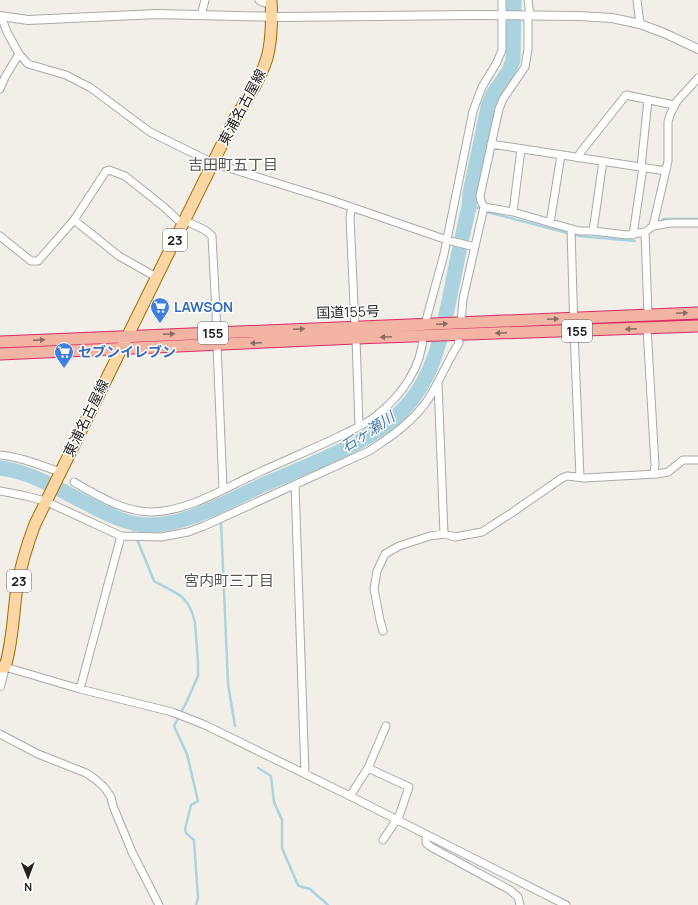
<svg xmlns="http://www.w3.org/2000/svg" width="698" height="905" font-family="Manrope,'Noto Sans JP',sans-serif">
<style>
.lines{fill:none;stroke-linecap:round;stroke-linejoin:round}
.stream{stroke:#aad3df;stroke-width:2.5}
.river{stroke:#aad3df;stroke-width:15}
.minor-casing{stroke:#a9a9a9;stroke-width:9}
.tertiary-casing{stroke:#a9a9a9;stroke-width:10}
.primary-casing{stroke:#a06b00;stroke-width:13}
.trunk-casing{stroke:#dc2a67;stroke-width:13}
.minor{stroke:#fff;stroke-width:7}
.tertiary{stroke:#fff;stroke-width:8}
.primary{stroke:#fcd6a4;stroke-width:11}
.trunk{stroke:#f2b4a3;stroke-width:11}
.oneway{fill:#8a6b62}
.labels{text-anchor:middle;stroke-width:3;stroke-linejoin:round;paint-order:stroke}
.shield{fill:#fff;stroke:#646464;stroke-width:1}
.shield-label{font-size:13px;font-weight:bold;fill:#222}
.street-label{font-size:14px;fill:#222;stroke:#fff}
.shop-label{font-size:14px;font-weight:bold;fill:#366cbe;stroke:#fff;text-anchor:start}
.neighbourhood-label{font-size:15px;fill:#555;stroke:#fff}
.water-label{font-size:15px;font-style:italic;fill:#4a7aab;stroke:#fff}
</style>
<rect width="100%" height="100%" fill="#f2efe9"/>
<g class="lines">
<!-- stream -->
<path class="stream" d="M469 207 479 208 487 212 579 236 635 241
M663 219H698
M217 506 221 522 228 684 235 726
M130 522 154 581C176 594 189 594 195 623L198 663V676L187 701 174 726 187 754 198 801 191 805 185 829 186 833 194 840 198 898 196 905
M258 768 271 776 274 802 282 820V848L297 883 299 886 310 889 328 905"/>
<!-- river -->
<path class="river" d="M0 468C32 472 60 490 88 504 107 514 126 524 147 525 184 527 232 499 265 484 306 466 360 447 394 418 435 384 443 330 453 281 458 256 463 232 469 207L470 193 488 107 493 94 509 71 513 60 514 0"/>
<!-- minor casing -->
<g class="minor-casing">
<path id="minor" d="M259 0 262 2 271 4
M528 0 530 16
M637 0 640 24
M201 15 205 0
M1 16 7 32 19 54 28 64 66 75 91 88 150 132 213 163 331 200 447 240 475 247
M0 89 5 77 19 54
M491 144 666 171
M578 158 580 153 626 95 674 105
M641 167 648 100
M352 207 350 217 355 327
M484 207 513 212 579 231H593L627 235 645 232 653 226 671 223H698
M513 212 521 149
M74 220 119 256 156 277
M550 223 561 155
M653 226 668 161V122L670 115 677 101 698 78
M571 229 574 331 580 477
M593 231 603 161
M645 232 648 315
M633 235 643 167
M0 236 31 261H38L74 220 106 171 109 170 125 176 164 207 179 221 190 223 205 230 212 236 217 332
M461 323 463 299 484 207 481 201 480 196 499 109 503 99 525 67 528 49V16
M425 324 444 254 473 111 482 87 497 62 502 50V0
M647 328 655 465 654 474
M356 338 359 426
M217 345 223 489
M438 383 444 534
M0 455C21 457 40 465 60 472
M74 482C98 496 124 512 152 512 190 511 226 487 260 472 288 459 318 447 346 433 356 428 368 423 377 415 401 396 422 367 423 336
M295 485 305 774
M0 491 26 496 45 501 121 536 161 537 188 532 204 526 369 451C391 437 415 420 429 398 440 380 448 360 459 343L458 335
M383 631 380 620 374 589 377 571 385 554 399 546 430 536 444 534 455 537 482 532 513 512 562 478 567 476 584 478 657 474 668 472 683 460H698
M5 667 80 689 172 712 205 725 350 796 566 905
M80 689 121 536
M0 734 38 754 86 773 95 779 104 787 111 797 113 806 132 852 159 905
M368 768 409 787 399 816 383 840
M350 796 368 768 386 726
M428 836 426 839V843L431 847 510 890 518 897 520 905"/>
</g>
<!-- tertiary casing -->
<g class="tertiary-casing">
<path id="tertiary" d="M0 16 28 20 157 14 281 17 472 15 579 16 612 18 640 24 664 33 698 49
M0 686 5 667"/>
</g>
<!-- primary casing -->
<g class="primary-casing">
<path id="primary" d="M0 667H5C13 641 13 614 17 587 21 565 27 545 35 524L235 118C247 99 260 80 267 58 272 40 272 19 271 0"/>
</g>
<!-- trunk casing -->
<g class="trunk-casing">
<path id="trunk" d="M0 342 698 313
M0 354 356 338 698 326"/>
</g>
<!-- minor -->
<use href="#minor" class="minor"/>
<!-- tertiary -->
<use href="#tertiary" class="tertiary"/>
<!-- primary -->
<use href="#primary" class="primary"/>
<!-- trunk -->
<use href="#trunk" class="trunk"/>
</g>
<!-- one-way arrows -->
<defs><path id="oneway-solid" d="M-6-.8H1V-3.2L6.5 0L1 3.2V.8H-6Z"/></defs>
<g class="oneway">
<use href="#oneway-solid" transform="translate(682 313) rotate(-2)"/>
<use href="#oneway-solid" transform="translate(553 319) rotate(-2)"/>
<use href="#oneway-solid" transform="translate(442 324) rotate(-2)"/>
<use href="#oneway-solid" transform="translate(299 329) rotate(-2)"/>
<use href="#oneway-solid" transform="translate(631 329) rotate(178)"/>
<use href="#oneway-solid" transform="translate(501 333) rotate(178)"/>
<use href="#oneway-solid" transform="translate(169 334) rotate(-2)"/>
<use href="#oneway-solid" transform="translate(386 337) rotate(178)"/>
<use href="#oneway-solid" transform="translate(39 340) rotate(-3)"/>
<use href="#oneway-solid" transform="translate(256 343) rotate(177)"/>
</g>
<!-- icons -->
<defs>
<g id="supermarket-pin" transform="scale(1)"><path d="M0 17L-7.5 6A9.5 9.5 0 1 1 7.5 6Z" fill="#3f7fe0" stroke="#fff"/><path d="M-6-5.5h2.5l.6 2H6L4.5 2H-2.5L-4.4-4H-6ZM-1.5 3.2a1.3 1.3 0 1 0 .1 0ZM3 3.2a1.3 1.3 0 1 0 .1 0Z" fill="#fff"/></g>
</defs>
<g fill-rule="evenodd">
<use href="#supermarket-pin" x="160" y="307"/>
<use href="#supermarket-pin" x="64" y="352"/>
</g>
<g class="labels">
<!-- shield labels -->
<g class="shield">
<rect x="163" y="229" width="24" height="22" rx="3"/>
<rect x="562" y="320" width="30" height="22" rx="3"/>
<rect x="198" y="322" width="30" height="22" rx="3"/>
<rect x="7" y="570" width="24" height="22" rx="3"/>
</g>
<g class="shield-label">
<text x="175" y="245">23</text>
<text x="577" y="336">155</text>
<text x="213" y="338">155</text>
<text x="19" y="586">23</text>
</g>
<!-- street labels -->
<g class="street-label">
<text transform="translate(242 107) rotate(-62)" y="5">東浦名古屋線</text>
<text transform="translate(348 312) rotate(-2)" y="5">国道155号</text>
<text transform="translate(86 418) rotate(-64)" y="5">東浦名古屋線</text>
</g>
<!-- shop labels -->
<g class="shop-label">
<text x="174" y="312">LAWSON</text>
<text x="78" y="357">セブンイレブン</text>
</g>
<!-- neighbourhood labels -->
<g class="neighbourhood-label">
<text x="233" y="170">吉田町五丁目</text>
<text x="229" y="586">宮内町三丁目</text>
</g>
<!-- water labels -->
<g class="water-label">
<text transform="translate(368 432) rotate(-33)" y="5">石ヶ瀬川</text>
</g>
</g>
<!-- north arrow -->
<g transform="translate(28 877) rotate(179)" stroke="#ffffff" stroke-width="3" paint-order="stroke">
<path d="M0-3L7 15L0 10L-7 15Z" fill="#222222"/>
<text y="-6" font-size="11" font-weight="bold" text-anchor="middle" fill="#222222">N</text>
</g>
</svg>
